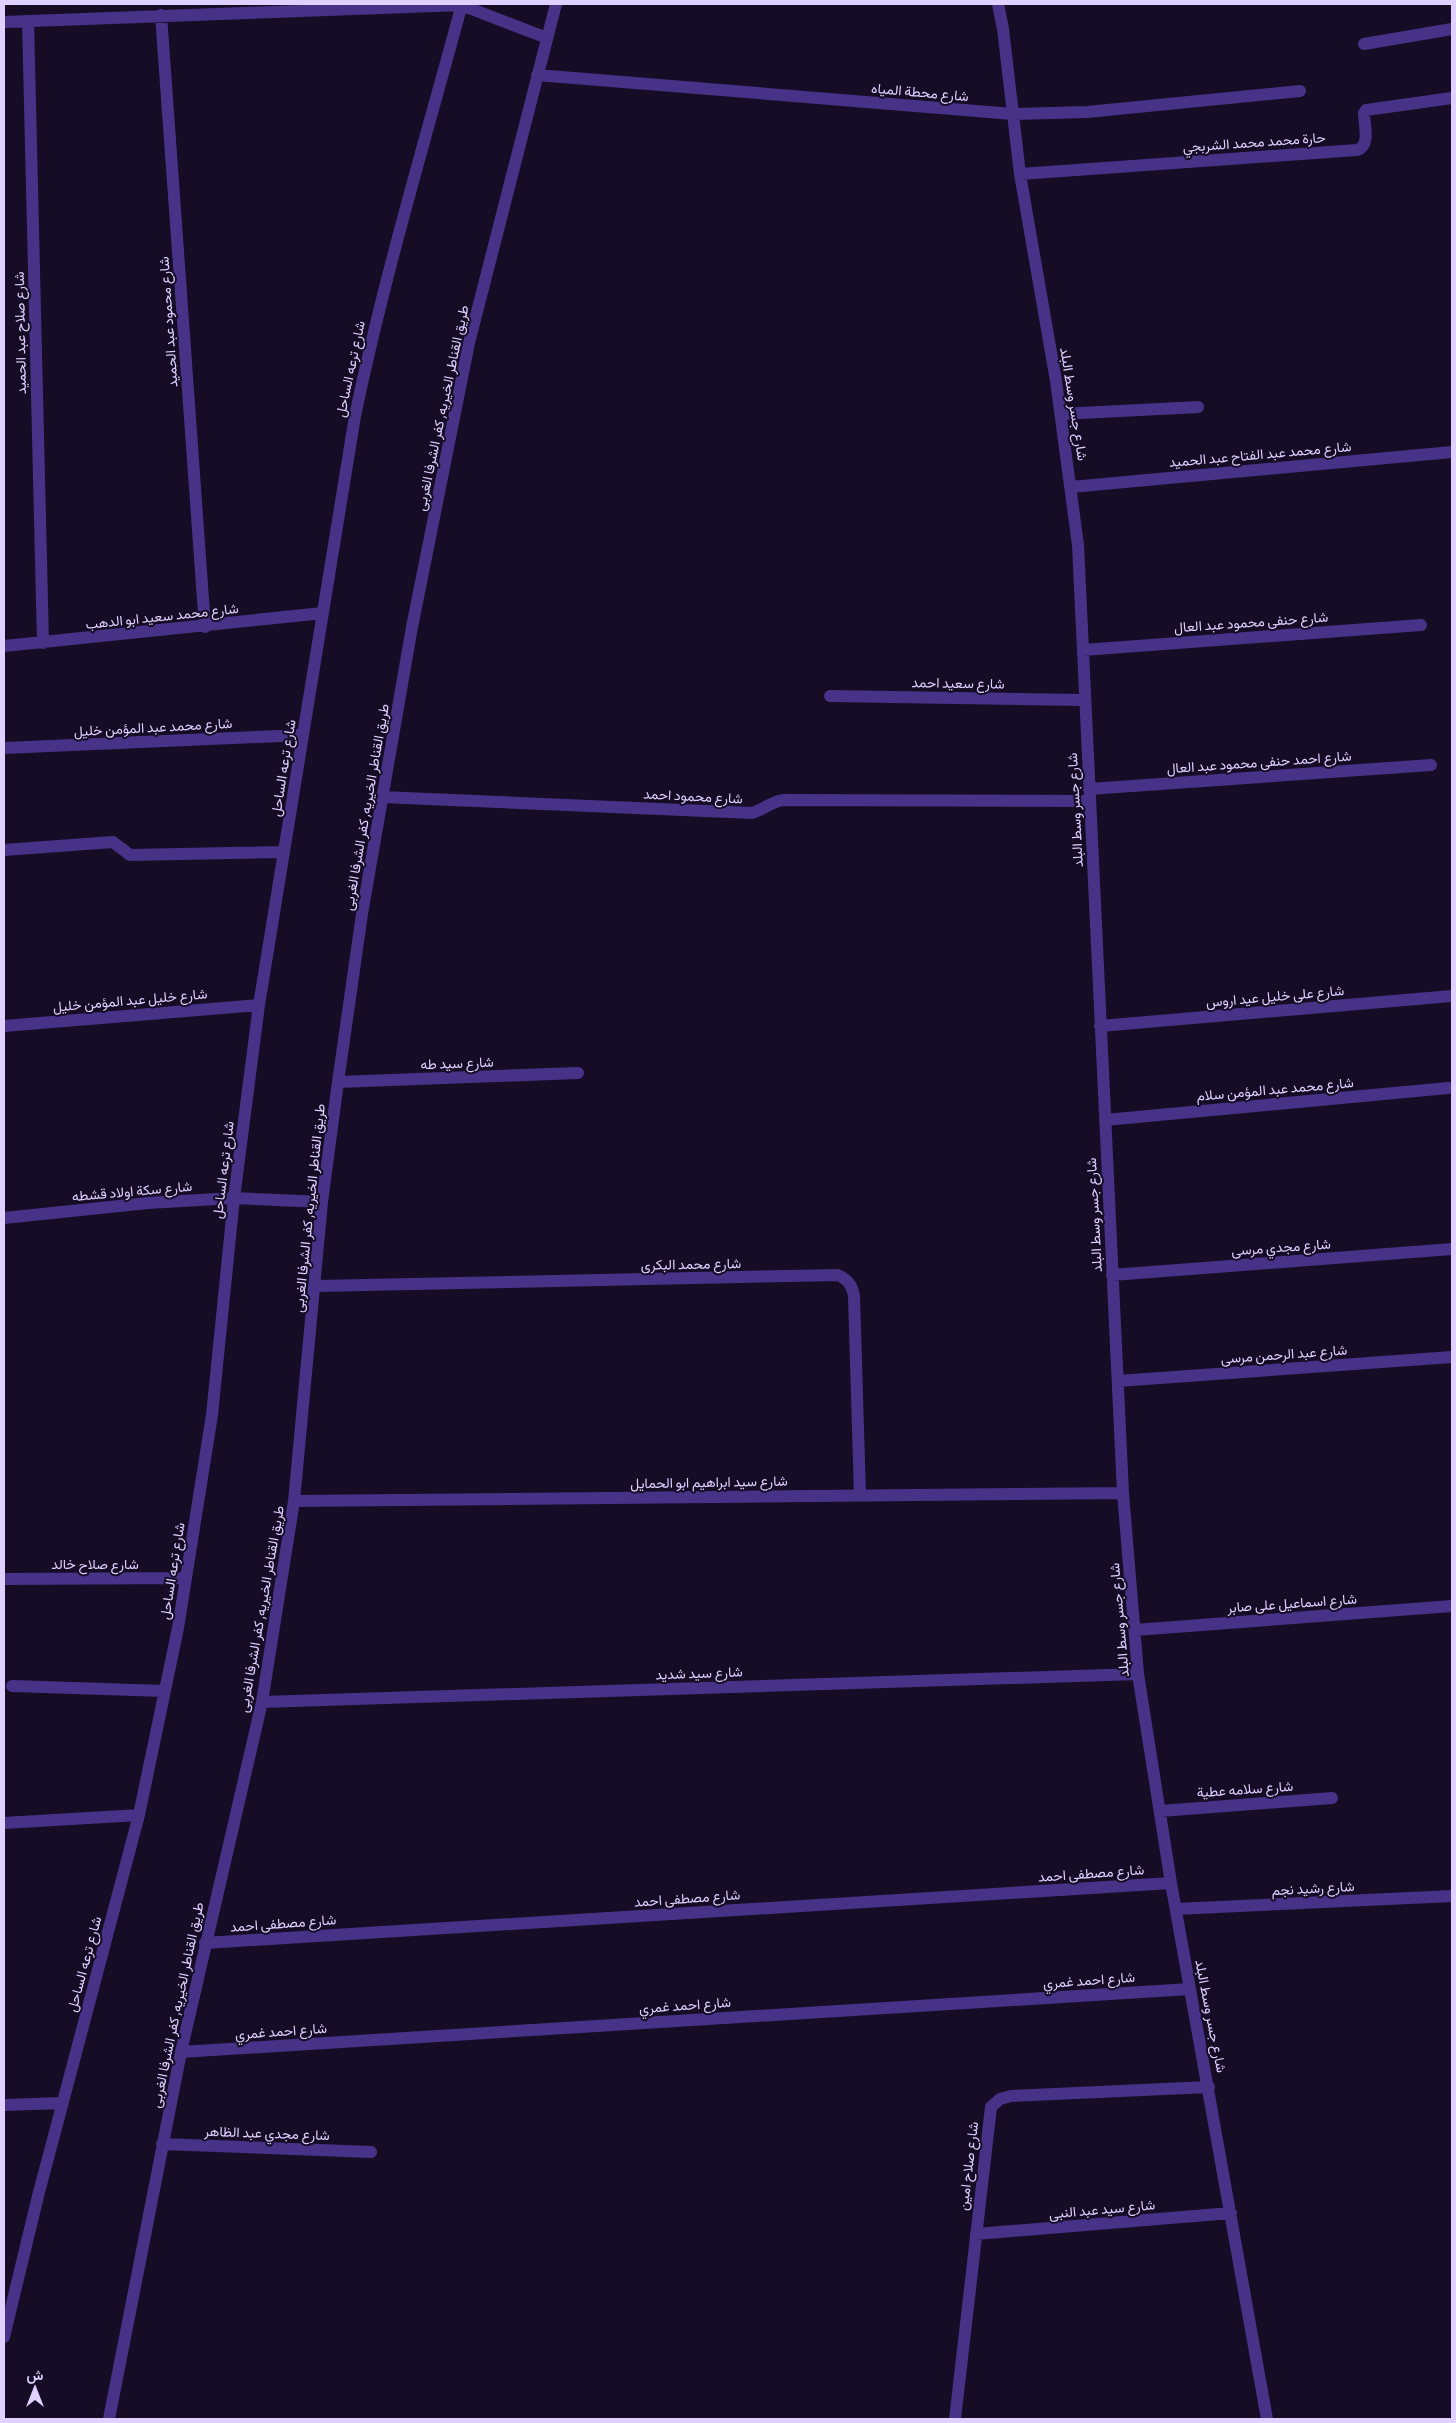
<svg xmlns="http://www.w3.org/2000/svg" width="1456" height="2423" font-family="Commissioner,Vazirmatn,sans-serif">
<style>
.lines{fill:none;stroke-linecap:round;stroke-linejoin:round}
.minor{stroke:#463388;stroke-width:12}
.labels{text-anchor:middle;stroke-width:4;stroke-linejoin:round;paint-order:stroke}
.street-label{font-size:14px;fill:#ded0ff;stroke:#150c25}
</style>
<rect width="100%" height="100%" fill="#150c25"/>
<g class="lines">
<!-- minor -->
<path class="minor" d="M998 4 1003 29 1020 174 1056 381 1078 545 1123 1493 1138 1674 1171 1883 1267 2419
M161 15 205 627
M28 21 43 643
M4 22 461 5 547 38
M1364 44 1452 29
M537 75 1013 114 1087 112 1300 91
M1020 174 1357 150C1371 146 1364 124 1364 113L1366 110 1452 98
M1061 414 1198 407
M1071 487 1452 452
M4 646 323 613
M1083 650 1421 625
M830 696 1085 700
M4 748 303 735
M1089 789 1431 765
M382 797 752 813C763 810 772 801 784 800L1090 801
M4 850 113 842 130 855 284 852
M4 1026 259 1005
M1100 1026 1452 996
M338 1082 578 1073
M1105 1120 1448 1088
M4 1218 148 1203 234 1198 322 1202
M1112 1275 1452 1249
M316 1286 838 1275C848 1280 852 1285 854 1296L860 1495
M1118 1381 1452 1357
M294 1501 1123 1493
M4 1579 186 1578
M1135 1630 1452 1606
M12 1686 165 1691
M262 1702 1138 1674
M1160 1811 1332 1798
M4 1823 139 1815
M1176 1909 1452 1896
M205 1943 1171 1883
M181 2052 1190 1989
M4 2105 63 2103
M162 2144 371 2152
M976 2234 1231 2213
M4 2337 38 2196 139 1815 178 1628 212 1415 234 1198 259 1005 355 416C384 277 425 141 462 4
M109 2419 181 2052 262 1702 294 1501 322 1202 338 1082 362 914 412 627 469 343 556 4
M955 2419 991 2107 1000 2099 1011 2096 1209 2087"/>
</g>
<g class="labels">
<!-- street labels -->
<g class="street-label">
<text transform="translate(920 92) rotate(5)" y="5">شارع محطة المياه</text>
<text transform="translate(1254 142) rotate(-4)" y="5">حارة محمد محمد الشربجي</text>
<text transform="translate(168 322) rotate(-94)" y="5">شارع محمود عبد الحميد</text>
<text transform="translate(20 333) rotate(-91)" y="5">شارع صلاح عبد الحميد</text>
<text transform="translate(350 369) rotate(-78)" y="5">شارع ترعه الساحل</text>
<text transform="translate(1074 404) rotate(81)" y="5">شارع جسر وسط البلد</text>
<text transform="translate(442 408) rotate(-78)" y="5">طريق القناطر الخيريه, كفر الشرفا الغربى</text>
<text transform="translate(1260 454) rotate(-5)" y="5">شارع محمد عبد الفتاح عبد الحميد</text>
<text transform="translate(162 616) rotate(-6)" y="5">شارع محمد سعيد ابو الدهب</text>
<text transform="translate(1251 622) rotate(-4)" y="5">شارع حنفى محمود عبد العال</text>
<text transform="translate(958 683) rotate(1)" y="5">شارع سعيد احمد</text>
<text transform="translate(153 727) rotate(-3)" y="5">شارع محمد عبد المؤمن خليل</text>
<text transform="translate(1259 762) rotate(-4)" y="5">شارع احمد حنفى محمود عبد العال</text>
<text transform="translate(283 768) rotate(-81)" y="5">شارع ترعه الساحل</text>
<text transform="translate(693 796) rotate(3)" y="5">شارع محمود احمد</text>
<text transform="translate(366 807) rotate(-80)" y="5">طريق القناطر الخيريه, كفر الشرفا الغربى</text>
<text transform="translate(1075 810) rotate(-93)" y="5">شارع جسر وسط البلد</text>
<text transform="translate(1275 996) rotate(-5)" y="5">شارع على خليل عيد اروس</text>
<text transform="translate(130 1000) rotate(-5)" y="5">شارع خليل عبد المؤمن خليل</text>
<text transform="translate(457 1063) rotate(-2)" y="5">شارع سيد طه</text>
<text transform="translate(1275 1089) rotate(-5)" y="5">شارع محمد عبد المؤمن سلام</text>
<text transform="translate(223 1170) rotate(-83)" y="5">شارع ترعه الساحل</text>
<text transform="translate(132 1191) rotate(-5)" y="5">شارع سكة اولاد قشطه</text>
<text transform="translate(309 1208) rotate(-84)" y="5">طريق القناطر الخيريه, كفر الشرفا الغربى</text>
<text transform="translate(1094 1215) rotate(-93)" y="5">شارع جسر وسط البلد</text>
<text transform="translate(1281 1247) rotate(-4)" y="5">شارع مجدي مرسى</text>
<text transform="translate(691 1264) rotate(-1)" y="5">شارع محمد البكرى</text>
<text transform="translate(1284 1354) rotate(-4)" y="5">شارع عبد الرحمن مرسى</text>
<text transform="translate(709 1482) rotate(-1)" y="5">شارع سيد ابراهيم ابو الحمايل</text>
<text x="95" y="1569">شارع صلاح خالد</text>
<text transform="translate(172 1571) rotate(-81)" y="5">شارع ترعه الساحل</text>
<text transform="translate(1292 1603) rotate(-4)" y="5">شارع اسماعيل على صابر</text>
<text transform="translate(261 1609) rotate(-80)" y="5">طريق القناطر الخيريه, كفر الشرفا الغربى</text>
<text transform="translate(1119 1620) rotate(-95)" y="5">شارع جسر وسط البلد</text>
<text transform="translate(699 1673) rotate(-2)" y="5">شارع سيد شديد</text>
<text transform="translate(1245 1789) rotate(-4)" y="5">شارع سلامه عطية</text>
<text transform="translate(1091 1873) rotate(-4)" y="5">شارع مصطفى احمد</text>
<text transform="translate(1313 1888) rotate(-3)" y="5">شارع رشيد نجم</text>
<text transform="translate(687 1898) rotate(-4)" y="5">شارع مصطفى احمد</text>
<text transform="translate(283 1923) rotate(-4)" y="5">شارع مصطفى احمد</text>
<text transform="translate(84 1964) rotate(-75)" y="5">شارع ترعه الساحل</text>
<text transform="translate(1089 1980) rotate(-4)" y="5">شارع احمد غمري</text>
<text transform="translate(177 2005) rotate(-78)" y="5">طريق القناطر الخيريه, كفر الشرفا الغربى</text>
<text transform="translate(685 2005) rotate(-4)" y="5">شارع احمد غمري</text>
<text transform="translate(1211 2016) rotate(79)" y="5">شارع جسر وسط البلد</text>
<text transform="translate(281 2031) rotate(-4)" y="5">شارع احمد غمري</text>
<text transform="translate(267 2133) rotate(2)" y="5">شارع مجدي عبد الظاهر</text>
<text transform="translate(968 2166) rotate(-83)" y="5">شارع صلاح امين</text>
<text transform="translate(1102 2209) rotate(-5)" y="5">شارع سيد عبد النبى</text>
</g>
</g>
<!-- border -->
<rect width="1456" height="2423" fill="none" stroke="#ded0ff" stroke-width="10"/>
<!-- north arrow -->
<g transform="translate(35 2388)" stroke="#150c25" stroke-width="4" paint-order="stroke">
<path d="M0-4L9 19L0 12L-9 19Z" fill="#ded0ff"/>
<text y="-8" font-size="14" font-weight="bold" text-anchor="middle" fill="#ded0ff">ش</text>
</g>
</svg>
